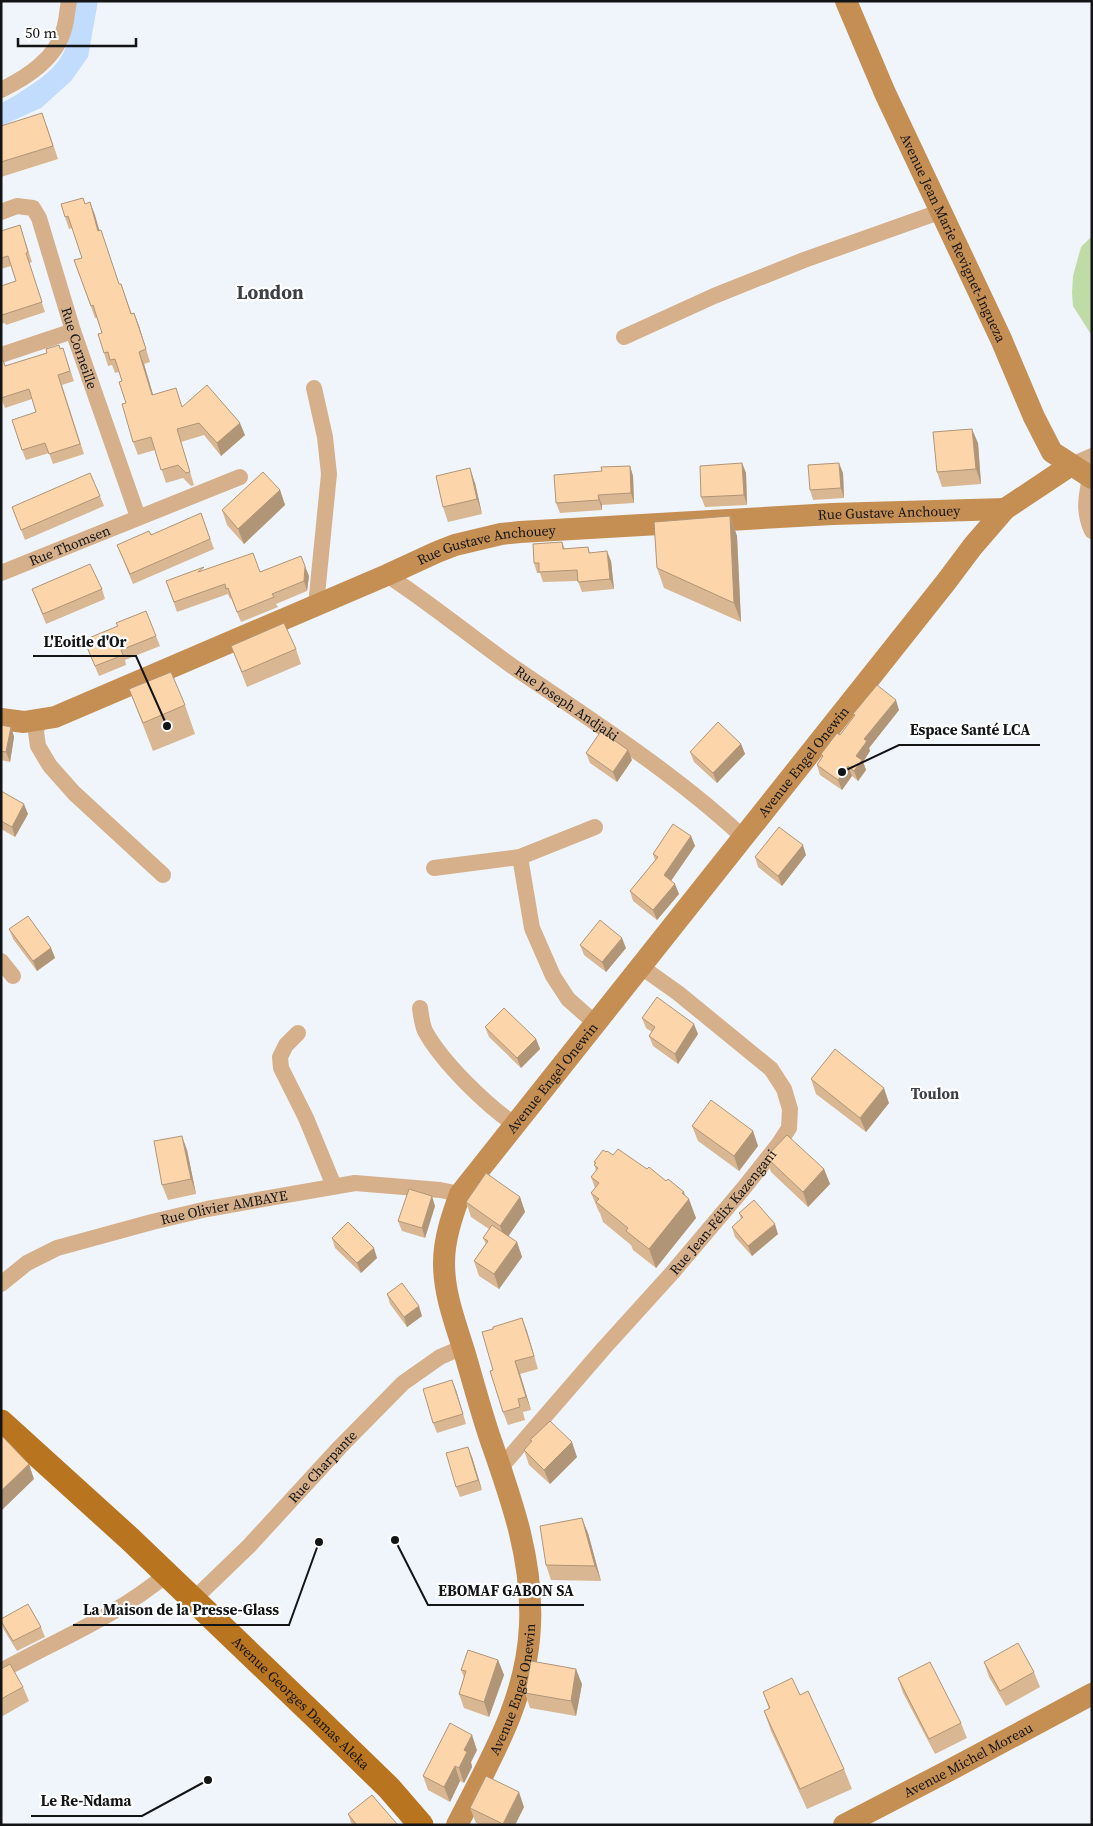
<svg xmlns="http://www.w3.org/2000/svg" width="1093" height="1826" font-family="'Source Serif 4',serif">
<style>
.pitch{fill:#c0dca6}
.water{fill:#c1dcfc}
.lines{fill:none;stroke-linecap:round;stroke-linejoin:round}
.street{stroke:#d6b08b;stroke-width:16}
.secondary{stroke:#c58e53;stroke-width:22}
.primary{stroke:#b8741e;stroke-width:25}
.wall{fill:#d9b792}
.shaded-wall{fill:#b09577}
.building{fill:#fcd5aa;stroke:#b09577}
.labels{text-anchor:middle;stroke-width:4.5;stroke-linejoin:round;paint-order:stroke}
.street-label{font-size:14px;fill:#131416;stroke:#fff}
.neighbourhood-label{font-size:15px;font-weight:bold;fill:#3c4044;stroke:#fff}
.district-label{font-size:19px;font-weight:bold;fill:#3c4044;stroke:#fff}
.leader{fill:none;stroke:#131416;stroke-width:2}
.callout-dot{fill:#131416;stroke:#fff;stroke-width:2}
.callout-label{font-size:15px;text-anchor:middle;font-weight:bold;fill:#131416;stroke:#fff;stroke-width:4.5;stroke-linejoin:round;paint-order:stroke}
</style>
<rect width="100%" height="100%" fill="#f0f5fb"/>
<!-- pitch -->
<path class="pitch" d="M1092 236V336L1073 306 1072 293 1073 276 1081 247Z"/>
<!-- water -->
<path class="water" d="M75 1H98L88 57 71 81 41 108 1 126V103C11 99 20 92 28 87 68 62 69 45 75 1Z"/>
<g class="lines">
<!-- street -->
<g class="street">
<path d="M1 90C27 77 56 59 64 29 67 20 67 10 69 1"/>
<path id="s1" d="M1 212 17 206 33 208 39 218 73 331 138 517"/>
<path d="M624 337 714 296 804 260 942 211"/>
<path d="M1 355 73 331"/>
<path d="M314 388 325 437 329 474 316 605"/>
<path d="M1071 465 1092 456"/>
<path d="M1090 477C1086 499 1083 511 1092 531"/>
<path id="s2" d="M1 573 240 477"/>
<path id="s3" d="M387 575C430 603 470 636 512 666 591 720 673 772 743 837"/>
<path d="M38 721 36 732 38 746 50 766 74 793 163 875"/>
<path d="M595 827 520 857 532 928 553 976 568 999 595 1023"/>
<path d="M434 868 520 857"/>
<path d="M1 961 13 976"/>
<path d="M420 1008C421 1015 422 1024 425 1031 442 1062 485 1104 514 1124"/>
<path d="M298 1033 286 1045 280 1057 281 1068 306 1118 334 1186"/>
<path id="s4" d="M1 1284 27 1263 57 1248 152 1222 207 1209 355 1183 440 1190 460 1194"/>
<path id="s5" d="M501 1467 604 1348 672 1273 743 1189 778 1145 789 1128 790 1109 784 1089 771 1069 678 993 640 966"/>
<path id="s6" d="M193 1600 249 1546 340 1447 403 1383 440 1357 463 1347"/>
<path d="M1 1671C57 1640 117 1616 167 1574"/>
</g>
<!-- secondary -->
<g class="secondary">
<path id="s7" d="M846 1 885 93 1001 339 1034 417 1052 452 1092 478"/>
<path id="s8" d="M1 719 24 722 55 717 387 575 437 552 455 545 501 534 520 532 832 514 1005 509"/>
<path id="s9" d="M457 1825C490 1760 527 1700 530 1625 533 1560 512 1501 491 1441 481 1412 473 1381 464 1351 455 1322 444 1294 444 1263 444 1239 452 1216 460 1194L946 582 973 546 1005 509 1071 465"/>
<path id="s10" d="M844 1825 950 1770 1092 1694"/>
</g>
<!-- primary -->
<path class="primary" id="s11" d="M1 1422 130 1539 319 1720 389 1788 421 1825"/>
</g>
<!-- wall -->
<path class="wall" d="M1 126H47L58 159 1 177Z
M90 202 99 231 105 243 119 284H121L132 314 134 313 139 326 150 362 144 364 153 395 182 406 245 435 221 456 204 435 181 442 194 485 191 486 183 478 166 483 155 450 138 455 133 442 122 381 119 372 115 373 112 365 108 366 104 353 102 333 97 318H95L74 260 82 258 72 228 69 229 65 217 85 204Z
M20 225 32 262 29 263 45 312 6 325 5 323 1 324V286L16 281 11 266 1 269V231Z
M60 349 66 358 74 381 62 385 84 454 53 464 49 453 26 460 22 450 36 412 32 399 5 408 1 398 5 366Z
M978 443 981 484 942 487 937 472Z
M742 463 746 473 747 505 705 507 701 497Z
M630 466 633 476 634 503 602 505V510L560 513 556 503 602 471Z
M843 473 844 498 813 500 810 490Z
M475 483 482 514 448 522 443 507Z
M280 490 285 505 244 544 227 525 222 510Z
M100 496 104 506 25 540 12 507Z
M201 513 214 549 133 584 117 545 151 535Z
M730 516 737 536 741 622 664 588 657 568Z
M562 542 565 549 588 547 590 553 611 561 614 589 582 592 578 581 543 582 540 573H537L534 563Z
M205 570 260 572 309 576 307 591 276 604 278 607 241 622 231 598 230 599 228 594 177 612 166 581Z
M32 589H102L105 599 46 624Z
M156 636 160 646 125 660 126 665 99 676 84 640Z
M231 646 296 649 301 664 247 687Z
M129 689 185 705 195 734 153 751Z
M899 710 869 748 870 751 863 762 866 770 858 781 852 776 842 790 820 775 817 765 822 757 821 754 840 735 854 716 853 714Z
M1 725 11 727 14 737 10 762 1 760Z
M741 744 745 754 717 783 694 762 690 752Z
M586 753 632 760 617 782 590 763Z
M1 791 28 814 15 837 1 829Z
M691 836 695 846 671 881 679 894 657 920 633 901 630 891 655 860 653 854Z
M806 855 782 886 758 867 755 857Z
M9 929 51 948 55 958 37 971 13 939Z
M580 945 626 948 606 972 584 955Z
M642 1018 698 1034 678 1064 653 1046 649 1036 652 1032 646 1028Z
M485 1027 536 1039 540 1049 521 1068 489 1037Z
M811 1079 889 1103 866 1132 816 1094Z
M692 1126 753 1131 758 1146 739 1171 698 1141Z
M187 1150 196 1194 168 1200 162 1185Z
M606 1152 613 1155 685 1196 696 1218 656 1268 633 1250 631 1245 603 1222 600 1213 599 1212 591 1193 595 1188 591 1177 596 1171 594 1162Z
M766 1157 824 1169 830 1184 808 1207 771 1172Z
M520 1197 525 1212 508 1236 517 1242 522 1257 499 1289 479 1276 474 1261 486 1244 483 1238 489 1229 471 1217 466 1202Z
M435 1206 425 1238 402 1231 398 1221Z
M739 1213 778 1234 752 1256 735 1237 732 1227 741 1219Z
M332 1238 377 1258 361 1273 335 1248Z
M387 1294 422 1316 407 1327 390 1304Z
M522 1318 538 1369 520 1374 531 1410 523 1412 525 1420 508 1425 503 1412 493 1329Z
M456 1390 466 1424 437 1433 433 1423Z
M530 1440 577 1457 550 1484 529 1465 524 1450 531 1442Z
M472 1457 482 1490 460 1497 456 1487Z
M588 1533 601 1581 551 1580 546 1565Z
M1 1621 41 1627 45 1637 17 1651 4 1630Z
M498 1660 504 1675 489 1717 464 1708 459 1694 464 1677 461 1670Z
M984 1662 1034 1672 1040 1687 1006 1706 989 1677Z
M1 1669 23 1687 29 1701 1 1717Z
M898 1678 961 1723 967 1738 935 1754 903 1693Z
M582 1684 576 1716 530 1708 525 1693Z
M763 1692 800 1695 844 1769 852 1789 807 1809 771 1731 764 1711 769 1709Z
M477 1750 471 1762 472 1767 464 1783 460 1781 450 1802 428 1790 423 1776Z
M524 1807 515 1825H480L476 1823 470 1808Z
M348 1814 357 1825H352Z"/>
<!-- shaded-wall -->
<path class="shaded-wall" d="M90 202 95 215 103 243 98 231Z
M134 313 139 326 150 362 146 349Z
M139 352 144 364 157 408 152 395Z
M240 423 245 435 221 456 217 443Z
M972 429 978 443 981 484 976 469Z
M742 463 746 473 747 505 744 495Z
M839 463 843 473 844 498 841 488Z
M630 466 633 476 634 503 631 493Z
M470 468 475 483 482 514 477 499Z
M280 490 285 505 244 544 238 529Z
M598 495 602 505V510L599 500Z
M730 516 737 536 741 622 734 603Z
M607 551 611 561 614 589 610 579Z
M305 566 309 576 307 591 304 581Z
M896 700 899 710 869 748 870 751 863 762 866 770 858 781 854 771 856 756 864 739Z
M11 727 14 737 10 762 6 752Z
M741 744 745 754 717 783 713 773Z
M628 750 632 760 617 782 613 772Z
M848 766 852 776 842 790 838 780Z
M24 804 28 814 15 837 12 827Z
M691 836 695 846 668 885 664 875Z
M803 845 806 855 782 886 778 876Z
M675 884 679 894 657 920 653 910Z
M622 938 626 948 606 972 602 962Z
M51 948 55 958 37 971 33 961Z
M694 1024 698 1034 678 1064 675 1054Z
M536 1039 540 1049 521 1068 517 1058Z
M884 1088 889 1103 866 1132 860 1118Z
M753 1131 758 1146 739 1171 734 1156Z
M182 1136 187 1150 196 1194 191 1179Z
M824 1169 830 1184 808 1207 803 1192Z
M684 1192 687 1201 689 1199 696 1218 656 1268 649 1249Z
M432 1196 435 1206 425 1238 422 1228Z
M520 1197 525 1212 505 1241 500 1226Z
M775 1224 778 1234 752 1256 748 1246Z
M517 1242 522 1257 499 1289 494 1274Z
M374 1248 377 1258 361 1273 357 1263Z
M419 1306 422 1316 407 1327 404 1317Z
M522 1318 527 1331 538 1369 534 1356Z
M515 1361 520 1374 531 1410 526 1397Z
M452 1380 456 1390 466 1424 463 1414Z
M572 1442 577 1457 550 1484 544 1470Z
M468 1447 472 1457 482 1490 478 1480Z
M29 1464 34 1479 2 1510 1 1491Z
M582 1518 588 1533 601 1581 595 1566Z
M498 1660 504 1675 489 1717 484 1702Z
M576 1669 582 1684 576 1716 571 1701Z
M472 1735 477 1750 471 1762 472 1767 464 1783 459 1768 464 1750Z
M455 1766 460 1781 450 1802 444 1787Z
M519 1792 524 1807 515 1825H503Z"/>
<!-- building -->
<path class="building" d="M42 113 53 146 1 162V126Z
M83 198 85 204 90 202 98 231 101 230 119 284H121L131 314 134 313 146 349 139 352 152 395 176 388 182 407 207 385 240 423 217 443 199 423 177 429 190 472 186 473 178 465 161 470 151 437 133 442 122 404 126 403 119 382 122 381 115 359 110 360 108 352 104 353 98 334 102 333 93 305 91 306 74 260 82 258 68 216 65 217 61 204Z
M20 225 28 252 26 253 42 302 2 315 1 313V286L16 281 8 256 1 258V231Z
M59 345 60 349 63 348 70 371 58 375 80 444 49 454 45 443 22 450 12 420 36 412 29 389 1 398V360H3L5 366 47 353 46 349Z
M972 429 976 469 937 472 933 432Z
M742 463 744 495 701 497 700 466Z
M839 463 841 488 810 490 808 465Z
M630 466 631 493 598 495 599 500 556 503 554 475 602 471 601 467Z
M470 468 477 499 443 507 436 476Z
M263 472 280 490 238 529 222 510Z
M90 473 100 496 21 530 12 507Z
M201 513 210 539 130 574 117 545 149 531 151 535Z
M730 516 734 603 657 568 654 522Z
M562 542 563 549 588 547 589 553 607 551 610 579 578 582 577 570 539 572V563H534L533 544Z
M253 553 260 572 301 556 305 566 304 581 272 594 274 597 237 612 228 588 226 589 225 584 174 602 166 581 204 567 198 572Z
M90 564 102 589 43 614 32 589Z
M146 611 156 636 121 650 123 655 95 666 84 640 118 626 116 623Z
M284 623 296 649 242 672 231 646Z
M171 672 185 705 143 723 129 689Z
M877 685 896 700 864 739 867 741 856 756 862 760 854 771 848 766 838 780 817 765 823 756 821 754 837 733 840 735 855 715 853 714Z
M718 722 741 744 713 773 690 752Z
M1 725 11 727 6 752 1 751Z
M601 731 628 750 613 772 586 753Z
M1 791 24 804 12 827 1 821Z
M673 824 691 836 664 875 675 884 653 910 630 891 658 857 653 854Z
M779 827 803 845 778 876 755 857Z
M28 916 51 948 33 961 9 929Z
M600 920 622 938 602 962 580 945Z
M657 997 694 1024 675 1054 649 1036 655 1027 642 1018Z
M504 1008 536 1039 517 1058 485 1027Z
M835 1049 884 1088 860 1118 811 1079Z
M711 1100 753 1131 734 1156 692 1126Z
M787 1135 824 1169 803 1192 766 1157Z
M182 1136 191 1179 162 1185 154 1141Z
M618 1149 647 1169 649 1167 666 1181 668 1179 684 1192 682 1193 689 1199 649 1249 626 1231 628 1228 596 1202 599 1199 591 1193 599 1183 591 1177 598 1168 594 1165 596 1163 594 1162 603 1150 606 1152 607 1151 613 1155Z
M486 1173 520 1197 500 1226 466 1202Z
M409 1189 432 1196 422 1228 398 1221Z
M754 1200 775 1224 748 1246 732 1227 743 1217 739 1213Z
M348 1222 374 1248 357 1263 332 1238Z
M492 1225 517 1242 494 1274 474 1261 488 1241 483 1238Z
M402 1283 419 1306 404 1317 387 1294Z
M522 1318 534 1356 515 1361 526 1397 518 1399 520 1407 503 1412 490 1371 493 1370 482 1332 493 1329V1327Z
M452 1380 463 1414 433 1423 423 1389Z
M550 1421 572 1442 544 1470 524 1450 532 1441 530 1440Z
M1 1435 29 1464 1 1491Z
M468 1447 478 1480 456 1487 446 1453Z
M582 1518 595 1566 546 1565 540 1526Z
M28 1604 41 1627 13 1641 1 1621V1619Z
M1018 1643 1034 1672 1000 1691 984 1662Z
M468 1650 498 1660 484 1702 459 1694 466 1671 461 1670Z
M531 1661 576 1669 571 1701 525 1693Z
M930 1662 961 1723 929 1739 898 1678Z
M10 1664 23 1687 1 1699V1669Z
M792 1678 800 1695 808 1691 844 1769 800 1789 764 1711 770 1708 763 1692Z
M450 1723 472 1735 464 1750 467 1752 459 1768 455 1766 444 1787 423 1776Z
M486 1776 519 1792 503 1824 470 1808Z
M372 1795 397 1824 396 1825H357L348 1814Z"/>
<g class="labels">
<!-- street labels -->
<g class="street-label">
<text dy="5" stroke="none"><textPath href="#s7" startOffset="260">Avenue Jean Marie Revignet-Ingueza</textPath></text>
<text dy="5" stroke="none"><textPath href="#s1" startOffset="181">Rue Corneille</textPath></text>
<text dy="5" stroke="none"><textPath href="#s8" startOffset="926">Rue Gustave Anchouey</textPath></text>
<text dy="5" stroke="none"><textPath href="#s2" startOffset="74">Rue Thomsen</textPath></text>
<text dy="5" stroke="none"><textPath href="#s8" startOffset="521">Rue Gustave Anchouey</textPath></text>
<text dy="5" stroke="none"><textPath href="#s3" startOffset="221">Rue Joseph Andjaki</textPath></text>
<text dy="5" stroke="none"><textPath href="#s9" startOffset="1212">Avenue Engel Onewin</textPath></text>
<text dy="5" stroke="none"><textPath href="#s9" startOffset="808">Avenue Engel Onewin</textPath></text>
<text dy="5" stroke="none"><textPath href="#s4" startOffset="239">Rue Olivier AMBAYE</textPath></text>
<text dy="5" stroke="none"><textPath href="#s5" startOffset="338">Rue Jean-Félix Kazengani</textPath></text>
<text dy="5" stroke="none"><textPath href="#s6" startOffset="186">Rue Charpante</textPath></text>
<text dy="5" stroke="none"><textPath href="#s9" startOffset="148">Avenue Engel Onewin</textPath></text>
<text dy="5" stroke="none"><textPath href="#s11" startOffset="411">Avenue Georges Damas Aleka</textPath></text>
<text dy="5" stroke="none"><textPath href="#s10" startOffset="140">Avenue Michel Moreau</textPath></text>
</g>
<!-- neighbourhood labels -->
<g class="neighbourhood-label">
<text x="935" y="1099">Toulon</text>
</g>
<!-- district labels -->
<g class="district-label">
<text x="270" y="299">London</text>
</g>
</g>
<!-- callouts -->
<path class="leader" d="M167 726L136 656H33M842 772L899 745H1040M395 1540L428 1605H584M319 1542L289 1625H73M208 1780L142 1816H31"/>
<g class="callout-dot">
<circle cx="167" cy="726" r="5"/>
<circle cx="842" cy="772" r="5"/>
<circle cx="395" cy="1540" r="5"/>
<circle cx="319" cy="1542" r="5"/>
<circle cx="208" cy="1780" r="5"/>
</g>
<g class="callout-label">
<text x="85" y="647">L'Eoitle d'Or</text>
<text x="970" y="735">Espace Santé LCA</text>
<text x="506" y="1596">EBOMAF GABON SA</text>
<text x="181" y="1615">La Maison de la Presse-Glass</text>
<text x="86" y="1806">Le Re-Ndama</text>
</g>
<!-- border -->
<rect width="1093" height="1826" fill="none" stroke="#131416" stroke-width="5"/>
<!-- scale -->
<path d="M18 38v8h118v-8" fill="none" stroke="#131416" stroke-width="2.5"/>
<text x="25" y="38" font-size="15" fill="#131416" stroke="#ffffff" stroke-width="4" paint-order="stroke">50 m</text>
</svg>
